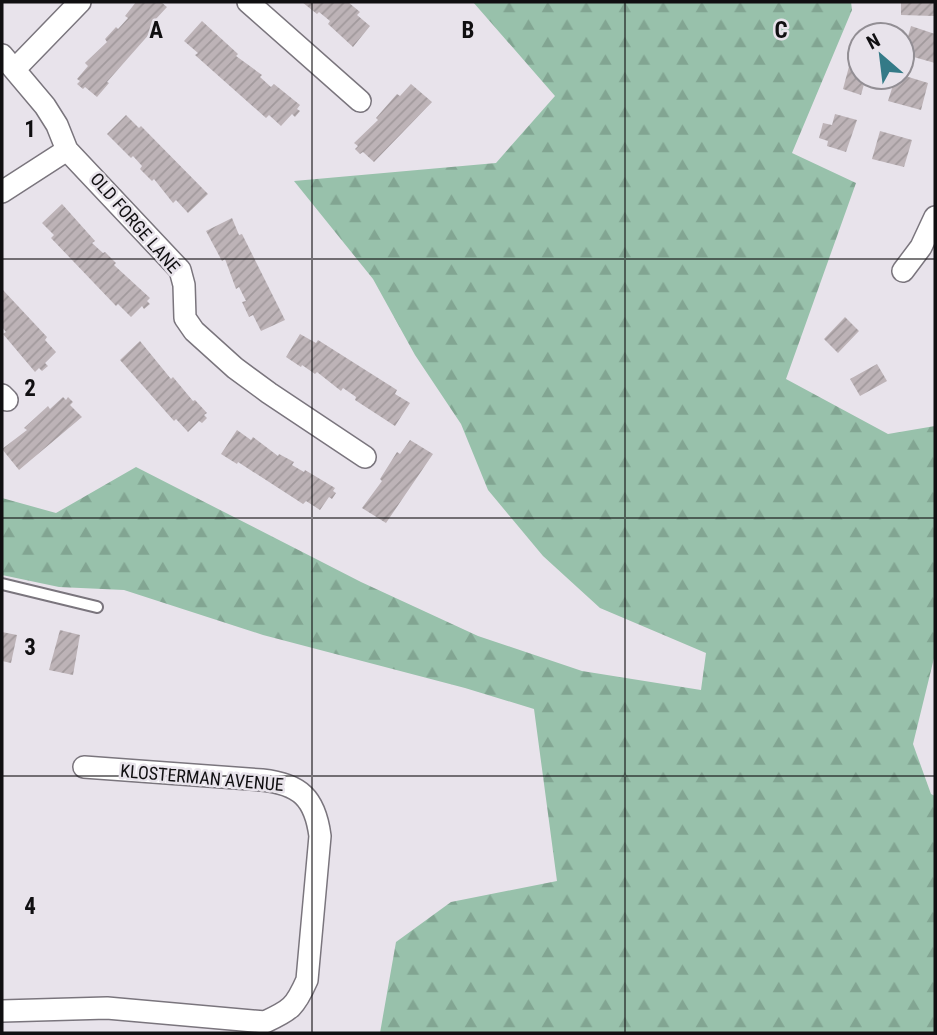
<svg xmlns="http://www.w3.org/2000/svg" width="937" height="1035" font-family="'Roboto Condensed',sans-serif">
<style>
.forest{fill:url(#forest-firs)}
.building{fill:url(#building-hatch)}
.lines{fill:none;stroke-linecap:round;stroke-linejoin:round}
.lane-casing{stroke:#7a757d;stroke-width:14}
.street-casing{stroke:#7a757d;stroke-width:24}
.lane{stroke:#fff;stroke-width:10}
.street{stroke:#fff;stroke-width:21}
.grid{fill:none;stroke:#100f11;stroke-width:2;stroke-opacity:0.55}
.labels{text-anchor:middle;stroke-width:5;stroke-linejoin:round;paint-order:stroke}
.street-label{font-size:18px;fill:#100f11;stroke:#e8e3eb}
.grid-label{font-size:23px;text-anchor:middle;font-weight:bold;fill:#100f11;stroke:#e8e3eb;stroke-width:5;stroke-linejoin:round;paint-order:stroke}
</style>
<defs>
<pattern id="forest-firs" width="22" height="20" patternUnits="userSpaceOnUse" patternTransform="scale(1.75)"><rect width="22" height="20" fill="#98c1ab"/><path d="M5 1l3.5 6h-7zM16 11l3.5 6h-7z" fill="#82a592"/></pattern>
<pattern id="building-hatch" width="6" height="6" patternUnits="userSpaceOnUse" patternTransform="scale(1.75)"><rect width="6" height="6" fill="#bdb3b7"/><path d="M-1 1l2-2M0 6l6-6M5 7l2-2" fill="none" stroke="#a1999c"/></pattern>
</defs>
<rect width="100%" height="100%" fill="#e8e3eb"/>
<!-- forest -->
<path class="forest" d="M473 2H851L852 10 792 153 856 183 786 379 888 434 935 426V654L913 744 931 794 935 796V1033H380L396 942 451 902 557 881 534 709 465 688 263 635 124 590 59 587 2 575V498L56 513 136 467 361 582 478 636 582 671 701 690 706 653 600 608 543 556 488 490 461 424 415 355 373 279 294 181 496 163 555 96Z"/>
<!-- building -->
<path class="building" d="M136 2H161L167 7 155 20 159 23 107 82 109 83 97 97 85 87 83 89 77 84 80 81 77 79 88 66 85 63 107 42 105 39 116 27 118 29 128 18 125 16Z
M302 2H348L360 12 357 15 370 26 353 47 328 24 330 21 319 12 317 14Z
M901 2H934V16L901 15Z
M202 21 238 54 236 56 262 75 260 77 271 87 274 84 300 105 297 109 300 111 295 117 292 114 281 126 269 115 266 118 195 55 198 53 184 41Z
M911 26 935 34V63L903 54Z
M851 59 860 61V77H866L861 95 843 89Z
M902 75 928 83 921 110 888 101 893 85 884 82 886 77H902Z
M411 84 432 102 374 162 363 152 360 154 355 149 358 146 354 143 378 120 376 118 397 94 400 96Z
M835 114 857 120 846 152 827 146 828 141 819 138 823 123 832 125Z
M126 115 139 128 141 126 208 194 188 213 176 200 173 203 154 179 152 181 140 169 142 166 133 156 131 158 107 134Z
M880 131 912 140 904 167 872 159Z
M62 204 95 241 92 243 103 253 105 252 116 263 114 265 150 298 147 301 150 304 144 309 142 306 131 317 118 304 116 306 51 238 54 235 42 223Z
M232 218 239 235 242 234 285 320 261 331 253 315 249 317 242 302 246 301 239 287 236 289 225 259 222 261 206 231Z
M2 289 47 337 45 340 56 352 45 363 48 366 42 371 39 368 35 372 3 334 6 332 2 327Z
M845 317 859 331 838 353 824 339Z
M300 334 316 343 318 340 397 390 395 394 410 403 395 426 355 400 356 397 343 388 341 391 317 372 315 374 302 365 301 367 286 357Z
M140 341 171 379 173 377 193 401 195 400 207 413 204 415 207 418 202 423 199 421 188 432 176 419 174 421 120 360Z
M877 364 887 381 860 396 850 379Z
M63 397 66 400 68 397 73 402 70 405 82 417 19 470 2 449 27 430 24 428 48 406 50 409Z
M237 430 251 440 253 437 278 456 279 454 294 462 292 465 304 472 305 470 335 488 333 491 336 493 332 499 329 497 320 510 306 501 303 504 238 462 237 464 221 454Z
M410 440 433 454 386 523 362 508 382 481 380 479 397 452 400 454Z
M60 630 80 635 73 675 49 670Z
M2 632 17 635 11 663 2 661Z"/>
<g class="lines">
<!-- lane casing -->
<g class="lane-casing">
<path id="lane" d="M2 584 97 607"/>
</g>
<!-- street casing -->
<g class="street-casing">
<path id="street" d="M248 2 360 101
M2 55 45 106 57 125 67 150 180 270 184 285 185 318 194 331 235 368 269 393 365 457
M15 69 80 2
M2 192 67 150
M903 271 921 247 935 217
M2 395 7 400
M2 1011 107 1008 265 1022C291 1010 295 1007 307 980L320 836C315 798 300 784 262 780L84 767"/>
</g>
<!-- lane -->
<use href="#lane" class="lane"/>
<!-- street -->
<use href="#street" class="street"/>
</g>
<!-- grid -->
<path class="grid" d="M312 2V1033M625 2V1033M2 259H935M2 518H935M2 776H935"/>
<g class="labels">
<!-- street labels -->
<g class="street-label">
<text transform="translate(135 223) rotate(49)" y="6">OLD FORGE LANE</text>
<text transform="translate(202 778) rotate(5)" y="6">KLOSTERMAN AVENUE</text>
</g>
</g>
<g class="grid-label">
<text x="156" y="38">A</text>
<text x="468" y="38">B</text>
<text x="781" y="38">C</text>
<text x="30" y="137">1</text>
<text x="30" y="396">2</text>
<text x="30" y="655">3</text>
<text x="30" y="914">4</text>
</g>
<!-- border -->
<rect width="937" height="1035" fill="none" stroke="#100f11" stroke-width="7"/>
<!-- north arrow -->
<g transform="translate(881 56) rotate(332)"><circle r="33" fill="#e8e3eb" stroke="#928e94" stroke-width="2"/>
<path d="M0-5L12 26L0 18L-12 26Z" fill="#347a87"/>
<text y="-10" font-size="19" font-weight="bold" text-anchor="middle" fill="#100f11">N</text>
</g>
</svg>
